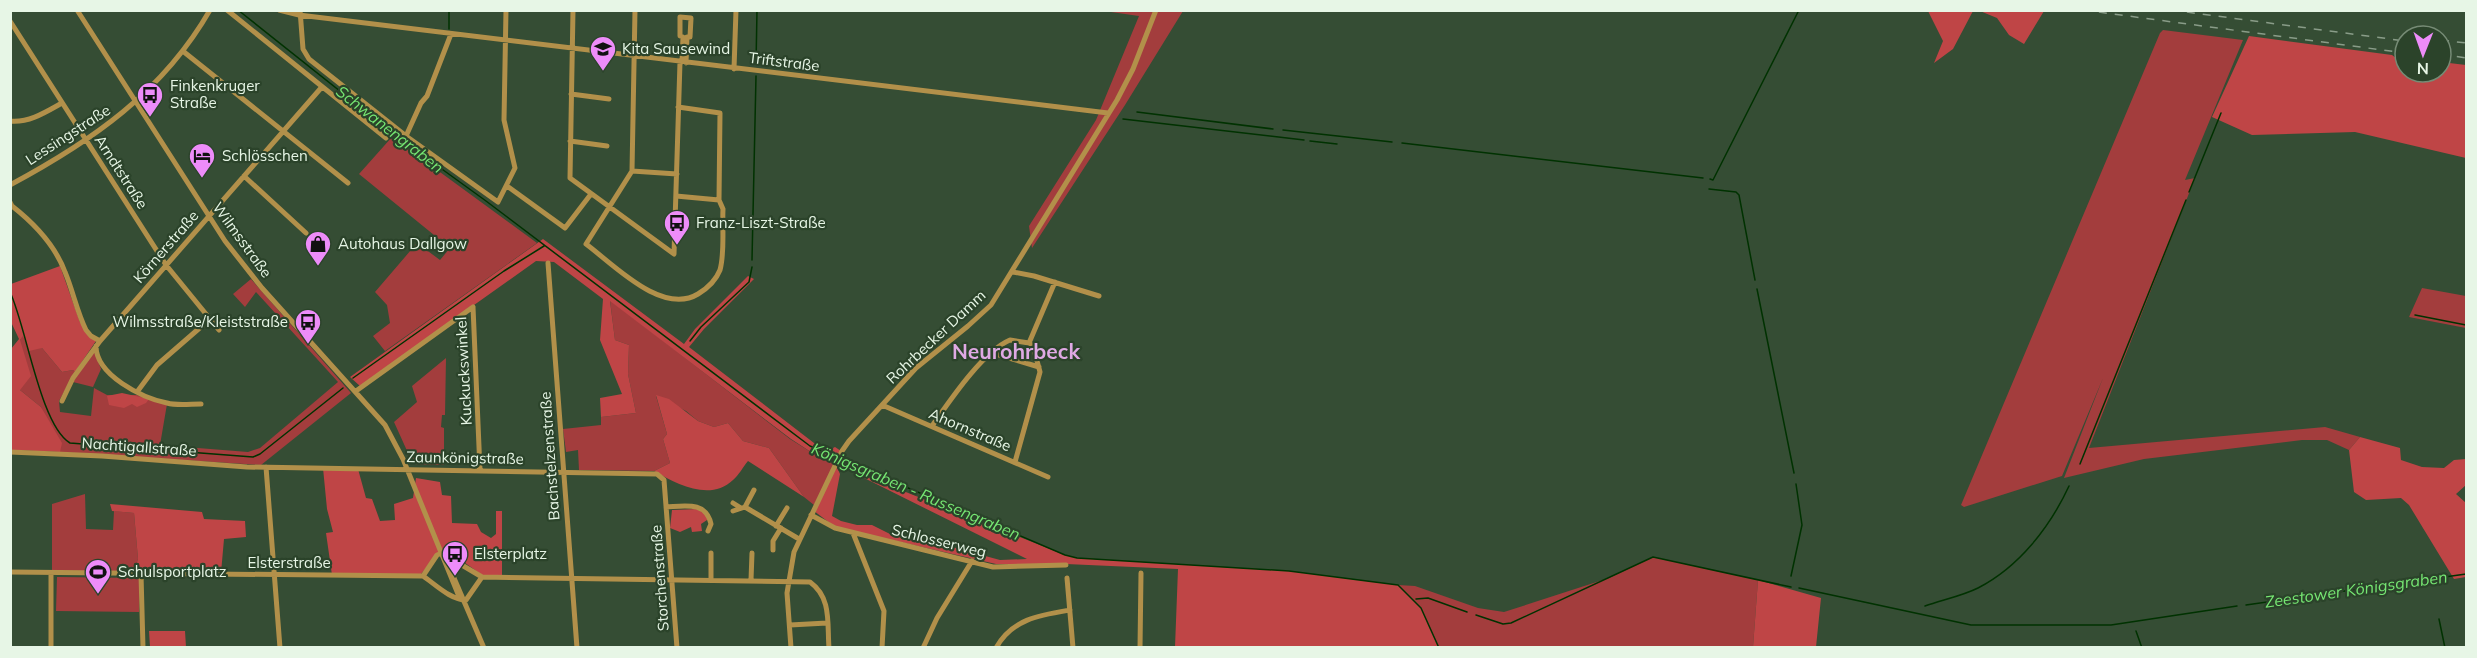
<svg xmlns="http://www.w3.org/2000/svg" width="2477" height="658" font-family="Mulish,sans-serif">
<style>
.green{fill:#a33d3d}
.forest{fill:#bf4546}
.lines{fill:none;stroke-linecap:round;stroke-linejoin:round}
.stream{stroke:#003201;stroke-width:1.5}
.minor{stroke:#b2904a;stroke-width:5}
.rail{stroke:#899c88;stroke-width:1.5;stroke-dasharray:8 8;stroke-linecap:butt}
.labels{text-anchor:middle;stroke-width:4.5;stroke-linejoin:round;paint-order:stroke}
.poi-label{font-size:15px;fill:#e7f6e6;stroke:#2b432a;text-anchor:start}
.street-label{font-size:15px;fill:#e7f6e6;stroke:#2b432a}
.water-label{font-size:16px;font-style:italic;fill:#76e773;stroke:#2b432a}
.district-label{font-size:21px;font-weight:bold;fill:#dfa9e4;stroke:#2b432a}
</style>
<rect width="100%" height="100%" fill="#354d34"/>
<!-- green -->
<path class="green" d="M1104 11H1183L1125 105 1032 248 1029 226 1096 120 1139 16Z
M2163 30 2243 40 2185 180 2195 178 2089 448 2325 427 2360 437 2349 450 2327 440H2302L2144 459 2064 478 2103 378 2062 476 1964 507 1961 505 2160 33Z
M392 137 537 243 385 351 373 336 390 323 387 305 375 292 417 243 440 260 450 248 359 174Z
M251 279 351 393 261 465 60 452 41 407 20 390V340L23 335 42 348 62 372 73 370 75 372 59 401 60 412 91 416 94 388 107 395H137L167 404 160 445 248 452 260 448 338 382 256 292 245 307 233 294Z
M2422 288 2466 296V328L2409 317Z
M610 300 790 439 814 454 835 464 814 505 804 497 769 448 743 441 728 423 714 427 698 421 686 411 656 396 667 434 663 439 670 463 654 471 579 470 578 450 566 452 563 429 601 425V417L636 413 628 374 629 345 615 340Z
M94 351 101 369 93 387 73 382Z
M446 358 445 415H442L441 427 444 428V465L413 464 394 422 417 402 412 386Z
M85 494 86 529 113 530 114 511 134 513 138 559 134 571H52V504Z
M1653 557 1758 580 1753 647H1439L1421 608 1398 585 1415 586 1478 608 1504 612 1609 578Z
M57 577 140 578 139 612 56 611Z"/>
<!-- forest -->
<path class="forest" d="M1928 11H1973L1953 49 1934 63 1943 41Z
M1980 11 2044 10V11L2024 44 2009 35 1997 18Z
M2249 36 2392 55 2405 65V72H2441V62L2466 65V158L2355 132 2252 135 2212 117Z
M543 239 684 344 695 329 748 276 754 279 704 329 689 347 814 443 829 450 835 447 841 451 835 463 840 474 832 516 841 521 857 525H872L890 534 919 538 1000 560 1027 559 840 466 1065 555 1077 558 1289 571 1398 585 1421 608 1439 647H1175L1178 569 1066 564H996L835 527 814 511 834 463 814 454 791 439 610 301 615 340 629 345 628 374 636 413 601 417 600 398 622 394 600 340 603 299 554 262 536 261 360 386 350 377Z
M60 266 80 322 96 341 75 372 73 370 62 372 42 348 29 351 23 336 20 340 31 376 20 390 41 407 62 443 60 452 11 450V349L19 339 11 322V284Z
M122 393 149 399 146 403 137 407 132 404 124 408 109 405 107 396Z
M656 395 669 399 698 421 714 427 728 423 743 441 769 448 804 497 748 461C743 467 739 475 733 480 710 502 677 484 654 471L670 463 663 439 667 434Z
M2360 437 2400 448 2401 460 2422 467 2444 468 2454 460 2466 459V485L2456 494 2466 503V577L2454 579 2409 505 2401 498 2366 500 2354 492 2349 450Z
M323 468 358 469 366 498 372 499 380 521 395 520 394 504 413 498 416 478 440 482 442 495 451 496 452 523 477 524 481 532 491 538 496 534V511H502V576L482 575 447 550 439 552 421 574 332 575 326 533 333 532 327 509Z
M110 504 202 512 204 519 245 521 246 537 224 539 221 573 134 571 138 559 134 513 112 511Z
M697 509 707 514V520L701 524 702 531 692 532 691 527 680 532 670 528 672 510Z
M1758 580 1821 598 1816 647H1753Z
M149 631H185L186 647H150Z"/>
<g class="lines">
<!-- stream -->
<path class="stream" d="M238 10 399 138 486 201 810 446 1065 555 1077 558 1289 571 1398 585 1421 608 1439 648
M449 29V10
M756 64 757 10
M1137 112 1273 129
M1123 119 1304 140
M1283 130 1392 142
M1310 141 1337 144
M1402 143 1703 178
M1710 179 1713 180 1799 10
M1709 189 1736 192 1739 195 1755 280
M2189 192 2221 113
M752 260 756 76
M1757 289 1794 473
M10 292C26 325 40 425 70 443L253 457 260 454 343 388
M2415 315 2466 325
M690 341 701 327 749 282 752 267
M353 378 504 271 544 246
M2080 464 2186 200
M1791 576 1802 525 1796 484
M1799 588 1971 625H2111L2237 606
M1416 599 1428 598 1467 612
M2246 605 2466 574
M1925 606C1942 600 1962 596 1978 588 2019 567 2050 527 2069 486
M1476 615 1503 624 1511 623 1653 557 1791 587
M2439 619 2445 648
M2136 631 2142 648"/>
<!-- minor -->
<path class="minor" d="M77 10 225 241 262 288 385 425 403 459 458 594 463 600
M227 10 386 138
M279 10 299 15 1108 113
M300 10 303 49 309 59 406 136 498 202 515 168 504 120 506 10
M573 10 570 178 674 254 680 62
M635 10 632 171 586 244C613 264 662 316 698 294 708 288 716 280 720 270 725 252 722 227 723 209L719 200 720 113 678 107
M10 21 166 265 219 330
M184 52 348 183
M682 62 683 37 680 36V17L691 18 690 37H687L686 63
M734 69 736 10
M571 94 609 99
M10 121C29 123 46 112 62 103
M406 136 421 103 427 96 451 34
M570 141 607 146
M632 171 677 174
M244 176 306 233
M10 185C92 141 163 92 210 10
M507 186 565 228 591 194
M676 196 719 200
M10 202 12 206C35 224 55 245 65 272 73 291 77 312 86 330L91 336 100 341
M548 263 577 648
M1013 272 1034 276 1099 296
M473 307 480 470
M1029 343 1055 282
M96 346C96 375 142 398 167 403 177 406 190 404 201 404
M992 353 1039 367
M356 391 473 307
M137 392 157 365 210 319
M62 401 73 378 100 341 321 88
M882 405 1048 477
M932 426C949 402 982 352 1010 340L1029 343
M10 452 102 456 247 467 657 474 664 480 677 648
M1015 462 1040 372 1033 346 1029 343
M266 467 280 648
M754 490 745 507 799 539
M733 503 741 508
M666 507C685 506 706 501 711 524L708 531
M733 511 745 507
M811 515 835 528 993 567 1066 565
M776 526 787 508
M853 533 884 611 882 648
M773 550V541L781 528
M445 555 482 577
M445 557 484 648
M10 572 423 576
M141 574 143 648
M423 576C436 585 451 600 466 600L482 577
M423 576 437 555 442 553
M482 577 810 582C832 598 827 623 829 648
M1067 578 1073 648
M711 580V553
M751 580 752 553
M790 625 827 623
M51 648V573
M791 648 787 593 794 552 842 451 849 441 916 368 968 326 991 305 1117 100 1133 69 1156 10
M923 648 937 618 972 561
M996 648C1012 619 1040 615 1070 610
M1140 648 1141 573"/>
<!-- rail -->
<path class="rail" d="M2083 10 2405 53
M2171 10 2405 41
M2441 40 2466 43
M2441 54 2466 58"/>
</g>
<!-- icons -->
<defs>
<g id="school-pin" transform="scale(1.35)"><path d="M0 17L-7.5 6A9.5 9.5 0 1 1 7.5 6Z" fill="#ed8cf9" stroke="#2b432a"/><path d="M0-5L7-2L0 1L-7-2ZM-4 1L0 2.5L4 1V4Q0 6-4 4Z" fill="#111"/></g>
<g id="bus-pin" transform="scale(1.35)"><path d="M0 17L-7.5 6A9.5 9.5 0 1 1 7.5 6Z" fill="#ed8cf9" stroke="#2b432a"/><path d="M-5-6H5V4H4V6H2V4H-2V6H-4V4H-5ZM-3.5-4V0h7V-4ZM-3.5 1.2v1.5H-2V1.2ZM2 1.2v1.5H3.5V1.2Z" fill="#111"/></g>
<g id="hotel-pin" transform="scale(1.35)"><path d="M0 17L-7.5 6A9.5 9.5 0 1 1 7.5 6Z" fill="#ed8cf9" stroke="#2b432a"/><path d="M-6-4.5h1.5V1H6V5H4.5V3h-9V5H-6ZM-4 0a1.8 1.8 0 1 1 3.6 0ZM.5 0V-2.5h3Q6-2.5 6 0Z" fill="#111"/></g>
<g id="shop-pin" transform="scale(1.35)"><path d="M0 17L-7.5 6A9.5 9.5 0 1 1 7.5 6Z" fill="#ed8cf9" stroke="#2b432a"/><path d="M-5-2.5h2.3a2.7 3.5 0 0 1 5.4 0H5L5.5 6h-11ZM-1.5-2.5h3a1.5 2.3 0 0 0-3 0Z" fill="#111"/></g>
<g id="stadium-pin" transform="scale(1.35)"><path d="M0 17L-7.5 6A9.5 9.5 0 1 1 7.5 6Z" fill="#ed8cf9" stroke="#2b432a"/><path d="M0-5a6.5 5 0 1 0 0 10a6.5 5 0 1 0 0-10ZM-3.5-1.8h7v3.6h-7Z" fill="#111"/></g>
</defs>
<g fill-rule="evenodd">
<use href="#school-pin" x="603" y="49"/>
<use href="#bus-pin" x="150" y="95"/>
<use href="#hotel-pin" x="202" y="156"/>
<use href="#bus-pin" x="677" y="223"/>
<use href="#shop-pin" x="318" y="244"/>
<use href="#bus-pin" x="308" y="322"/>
<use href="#bus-pin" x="455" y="554"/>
<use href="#stadium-pin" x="98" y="572"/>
</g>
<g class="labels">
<!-- poi labels -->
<g class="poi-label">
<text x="622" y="54">Kita Sausewind</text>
<text x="170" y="91">Finkenkruger<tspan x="170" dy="17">Straße</tspan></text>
<text x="222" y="161">Schlösschen</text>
<text x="696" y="228">Franz-Liszt-Straße</text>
<text x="338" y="249">Autohaus Dallgow</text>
<text x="288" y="327" text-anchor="end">Wilmsstraße/Kleiststraße</text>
<text x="474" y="559">Elsterplatz</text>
<text x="118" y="577">Schulsportplatz</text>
</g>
<!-- street labels -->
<g class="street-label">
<text transform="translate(784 62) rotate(7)" y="5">Triftstraße</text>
<text transform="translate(68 135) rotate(-33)" y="5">Lessingstraße</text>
<text transform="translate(121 172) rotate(57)" y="5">Arndtstraße</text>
<text transform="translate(242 240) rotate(54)" y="5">Wilmsstraße</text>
<text transform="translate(166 247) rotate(-49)" y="5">Körnerstraße</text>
<text transform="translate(936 337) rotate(-43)" y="5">Rohrbecker Damm</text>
<text transform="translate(464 371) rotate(-93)" y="5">Kuckuckswinkel</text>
<text transform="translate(970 430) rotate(23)" y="5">Ahornstraße</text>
<text transform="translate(139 447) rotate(4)" y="5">Nachtigallstraße</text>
<text transform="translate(550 456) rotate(-94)" y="5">Bachstelzenstraße</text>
<text transform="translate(465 458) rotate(1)" y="5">Zaunkönigstraße</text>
<text transform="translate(939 541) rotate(14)" y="5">Schlosserweg</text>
<text x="289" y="568">Elsterstraße</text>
<text transform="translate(660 578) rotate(-94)" y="5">Storchenstraße</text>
</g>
<!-- water labels -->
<g class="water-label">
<text transform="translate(390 129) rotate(38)" y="6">Schwanengraben</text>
<text transform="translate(916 491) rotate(23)" y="6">Königsgraben - Russengraben</text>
<text transform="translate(2356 589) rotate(-8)" y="6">Zeestower Königsgraben</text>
</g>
<!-- district labels -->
<g class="district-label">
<text x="1016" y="359">Neurohrbeck</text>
</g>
</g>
<!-- border -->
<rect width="2477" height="658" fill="none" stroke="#e7f6e6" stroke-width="24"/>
<!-- north arrow -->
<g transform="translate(2423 54) rotate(181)"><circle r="28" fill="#2b432a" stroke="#768b75" stroke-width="1.5"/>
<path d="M0-4.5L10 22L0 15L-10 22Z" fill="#ed8cf9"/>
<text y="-9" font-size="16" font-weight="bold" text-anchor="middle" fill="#e7f6e6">N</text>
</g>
</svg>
